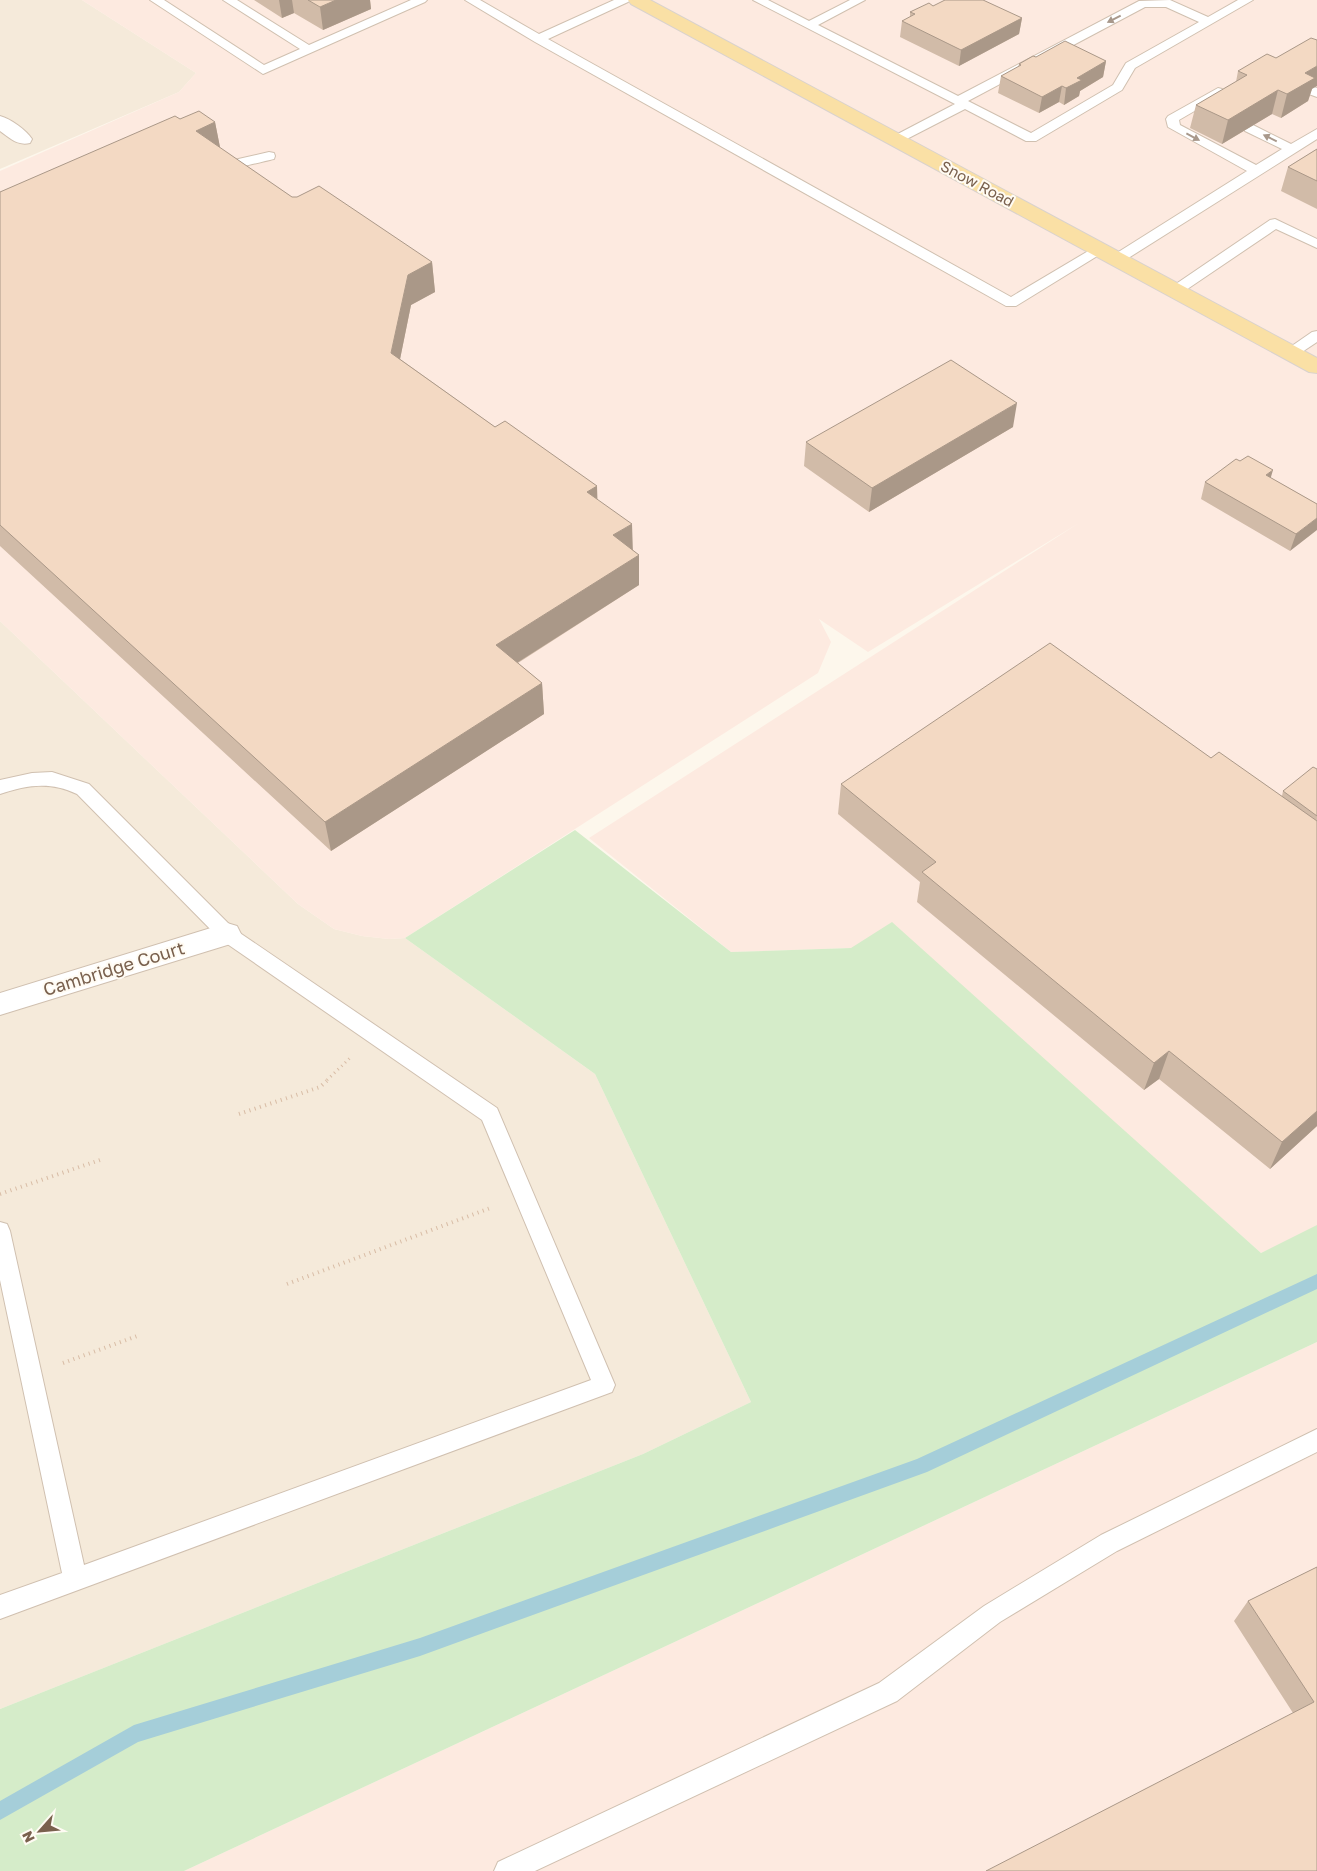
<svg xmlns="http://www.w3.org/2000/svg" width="1317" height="1871" font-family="'Golos Text',sans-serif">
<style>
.residential{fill:#f5eada}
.commercial{fill:#fdeae0}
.green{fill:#d5ecc9}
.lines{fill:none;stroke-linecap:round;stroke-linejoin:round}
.stream{fill:#a5ced9;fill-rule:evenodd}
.service-casing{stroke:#d0c0b0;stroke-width:2}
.minor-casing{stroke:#d0c0b0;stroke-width:2}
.primary-casing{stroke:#d9d2cd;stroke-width:2}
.path-far1{stroke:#d8bca5;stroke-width:3;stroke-dasharray:1 4;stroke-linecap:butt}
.path{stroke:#d8bca5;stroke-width:4;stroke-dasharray:1 4.5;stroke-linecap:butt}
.service{fill:#fff;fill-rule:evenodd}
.minor{fill:#fff;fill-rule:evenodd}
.primary{fill:#fae0a5;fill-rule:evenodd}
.wall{fill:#d1bba8}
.shaded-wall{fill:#aa9888}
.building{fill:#f3d9c3;stroke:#aa9888}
.oneway{fill:#a8988b}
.labels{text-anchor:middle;stroke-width:4;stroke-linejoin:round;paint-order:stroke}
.far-street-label{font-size:15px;fill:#79604d;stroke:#fffbf3}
.street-label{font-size:18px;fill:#79604d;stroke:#fffbf3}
</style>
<rect width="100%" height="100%" fill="#fdf7ec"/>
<!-- residential -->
<path class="residential" d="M0 0H82L196 73 179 92 0 169Z
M0 621 298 904 334 929 362 936 389 939 405 938 595 1074 751 1402 643 1454 0 1709Z"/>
<!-- commercial -->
<path class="commercial" d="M82 0H1317V1228L1261 1253 1190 1190 851 948 731 952 589 838 1079 523 868 652 819 619 831 642 818 673 405 938 389 939 362 936 334 929 298 904 0 621V171L179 92 196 73Z
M1317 1342V1871H184Z"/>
<!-- green -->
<path class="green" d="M575 830 731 952 851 948 892 922 1261 1253 1317 1225V1342L184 1871H0V1709L643 1454 751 1402 595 1074 405 938Z"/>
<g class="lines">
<!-- stream -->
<path class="stream" d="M1317 1274V1289L927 1472 420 1656 138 1742 0 1820V1801L134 1725 420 1638 917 1459Z"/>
<!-- service casing -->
<g class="service-casing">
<path id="service" d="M150 0H164L264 65 300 49 223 0H237L309 45 411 0H427L425 2 263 74Z
M465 0H480L539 34 614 0H630L628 2 548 39 1011 297 1095 247H1105L1107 250 1016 306H1006L535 42Z
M753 0H768L809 21 850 0H865L818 25 958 96 1139 1 1170 0 1208 17 1238 0H1253L1135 68 1122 90 1036 141H1026L965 109 897 144 892 143 891 140 892 137 955 104ZM1145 7H1166L1199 22 1126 63 1113 85 1031 133 968 101Z
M1310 86 1317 88V97L1306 93 1304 90Z
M1218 88 1222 89 1224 92 1222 95 1179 120 1180 125 1256 165 1282 149 1245 131 1243 128 1245 125H1253L1291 144 1317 129V139L1122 262H1112L1110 259 1112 256 1247 171 1168 127 1166 119 1168 116Z
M269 152 274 153 275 156 274 159C259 162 221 175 211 163L217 159 234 160Z
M1275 219 1317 239V248L1276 229 1180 294H1170L1168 291 1170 288 1270 220Z
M1317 331V342L1296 356H1286L1284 353 1286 350 1312 332Z
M52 772 89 784 234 929 497 1108 615 1385 612 1392 604 1395 0 1619V1595L62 1573 0 1280V1222L7 1224 10 1231 84 1565 591 1380 482 1120 220 939 77 794C50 781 27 785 0 794V780L32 773Z
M1317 1429V1452L1117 1551 1000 1622 897 1701 535 1871H494L498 1862 879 1683 984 1606 1101 1535Z"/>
</g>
<!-- minor casing -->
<g class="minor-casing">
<path id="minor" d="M0 116C11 119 26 130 32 139L30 143C17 146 10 138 0 131Z
M227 923 237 926 241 934 237 942 0 1015V993Z"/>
</g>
<!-- primary casing -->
<g class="primary-casing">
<path id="primary" d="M628 0H650L1317 358V373L1309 372 631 4Z"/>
</g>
<!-- path-far1 -->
<path class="path-far1" d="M327 1080 350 1058"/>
<!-- path -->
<path class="path" d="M239 1114 320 1087 329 1079
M0 1194 100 1160
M287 1284 493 1207
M63 1363 140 1335"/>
<!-- service -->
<use href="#service" class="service"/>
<!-- minor -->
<use href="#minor" class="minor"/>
<!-- primary -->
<use href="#primary" class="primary"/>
</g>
<!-- wall -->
<path class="wall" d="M254 0H370L371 9 323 30 294 13 282 18Z
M933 6 1022 18 1019 34 959 66 900 37 902 21 910 17V12Z
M1106 61 1103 77 1080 91 1079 96 1064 105 1059 102 1039 113 998 93 1001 76 1018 67 1019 64Z
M1238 71 1312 89 1308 101 1281 118 1272 114 1222 144 1190 128 1196 105 1236 82Z
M180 119 215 122 220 148 292 197 432 262 435 292 411 305 400 359 495 427 597 486V499L633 550 639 555V585L518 663 542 683 544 714 331 851 0 546V192Z
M1317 149V209L1281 191 1288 167Z
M1013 427 869 512 804 466 806 442Z
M1271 478 1317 504 1290 551 1201 499 1205 482Z
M1211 758 1282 796 1283 791 1317 769V1126L1270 1169 1159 1079 1144 1090 917 902 920 882 838 814 841 784Z
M1317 1567V1871L1293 1713 1234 1621 1248 1601Z"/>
<!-- shaded-wall -->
<path class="shaded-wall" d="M279 0H292L294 13 282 18Z
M336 0H370L371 9 323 30 320 7Z
M1022 18 1019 34 959 66 961 50Z
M1106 61 1103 77 1080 91 1079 96 1064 105 1066 88 1077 78Z
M1317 66V86L1312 89 1308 101 1281 118 1287 94 1305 73Z
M1062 86 1059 102 1039 113 1042 97Z
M1278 90 1272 114 1222 144 1228 120Z
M215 122 221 152 196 131Z
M432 262 435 292 411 305 395 384 391 353 408 275Z
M1017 403 1013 427 869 512 872 488Z
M1273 470 1268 487 1266 475Z
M597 486 598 517 587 492Z
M1317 518V530L1290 551 1296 534Z
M632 524 633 554 613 535Z
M639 555V585L498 675 496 645Z
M542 683 544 714 331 851 325 822Z
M1169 1051 1159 1079 1144 1090 1154 1063Z
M1317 1111V1126L1270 1169 1282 1142Z"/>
<!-- building -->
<path class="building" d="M308 0H336L320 7Z
M945 0H983L1022 18 961 50 902 21 915 14 910 12 929 3 933 6Z
M1311 38 1317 40V66L1305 73 1315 78 1287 94 1278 90 1228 120 1196 105 1247 75 1238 71 1267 54 1276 58Z
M1065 41 1106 61 1077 78 1082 80 1066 88 1062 86 1042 97 1001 76 1021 65 1019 64 1033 56 1036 57Z
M199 111 215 122 196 131 292 197H297L319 186 432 262 408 275 391 353 495 427 505 421 597 486 587 492 632 524 613 535 639 555 496 645 542 683 325 822 0 525V192L175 116 180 119Z
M1317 149V181L1288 167Z
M951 360 1017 403 872 488 806 442Z
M1248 456 1273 470 1266 475 1317 504V518L1296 534 1205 482 1236 459 1240 461Z
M1050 643 1211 758 1219 752 1317 821V1111L1282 1142 1169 1051 1154 1063 922 872 936 862 841 784Z
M1313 767 1317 769V816L1283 791Z
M1317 1567V1871H986L1314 1702 1248 1601Z"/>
<!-- one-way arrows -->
<defs><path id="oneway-solid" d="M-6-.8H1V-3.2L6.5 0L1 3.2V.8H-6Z" transform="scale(1.25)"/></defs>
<g class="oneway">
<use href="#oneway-solid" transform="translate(1114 19) rotate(153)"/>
<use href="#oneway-solid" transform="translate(1193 137) rotate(28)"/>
<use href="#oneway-solid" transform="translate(1270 138) rotate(-154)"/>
</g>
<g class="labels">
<!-- far-street labels -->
<g class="far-street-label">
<text transform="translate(977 184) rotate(28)" y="5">Snow Road</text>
</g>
<!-- street labels -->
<g class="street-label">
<text transform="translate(114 969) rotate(-17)" y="6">Cambridge Court</text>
</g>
</g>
<!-- north arrow -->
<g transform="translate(40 1831) rotate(243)" stroke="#fffbf3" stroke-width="4" paint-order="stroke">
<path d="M0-4L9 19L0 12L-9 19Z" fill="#79604d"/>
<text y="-8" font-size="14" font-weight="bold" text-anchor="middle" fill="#79604d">N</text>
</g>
</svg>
